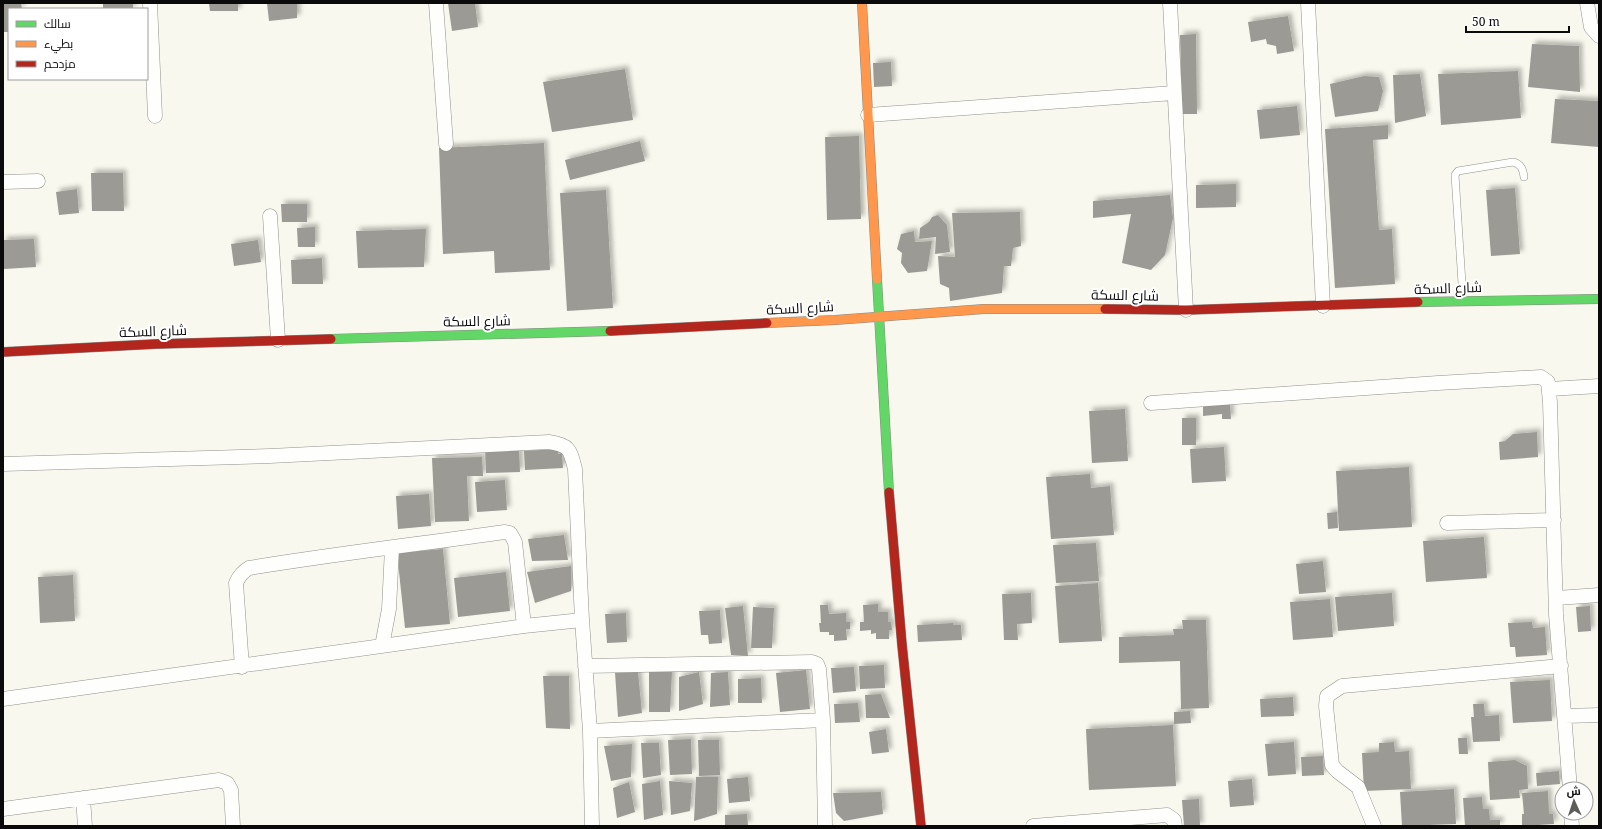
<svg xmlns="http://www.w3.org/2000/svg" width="1602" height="829" font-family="'Noto Serif',Cairo,serif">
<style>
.building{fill:#9b9a94;filter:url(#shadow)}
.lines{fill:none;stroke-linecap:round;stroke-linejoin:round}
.lane-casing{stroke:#91918d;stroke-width:8}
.street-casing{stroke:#91918d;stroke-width:15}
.fast-casing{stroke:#888883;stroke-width:10}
.slow-casing{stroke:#888883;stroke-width:10}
.jam-casing{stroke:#888883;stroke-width:10}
.lane{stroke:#fefefc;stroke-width:7}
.street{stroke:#fefefc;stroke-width:14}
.fast{stroke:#63d668;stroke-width:9}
.slow{stroke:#ff974d;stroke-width:9}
.jam{stroke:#b3261e;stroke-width:9}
.labels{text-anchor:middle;stroke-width:4;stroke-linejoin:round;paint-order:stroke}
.street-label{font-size:14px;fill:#0a0a0a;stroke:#fff}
</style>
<defs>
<filter id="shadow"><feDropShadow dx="3.5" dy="-3.5" stdDeviation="2" flood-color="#0004"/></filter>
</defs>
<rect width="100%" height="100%" fill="#f8f8ee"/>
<!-- building -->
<path class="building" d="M3 3H21L22 9H9V32H3Z
M103 3H133V9H103Z
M209 3H238V11H210Z
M267 3H297V18L269 21Z
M448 3H475L478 27 452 31Z
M1288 16 1294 51 1277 54 1276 46 1267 44 1266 39 1251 42 1248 22Z
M1196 34 1197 114H1182L1180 35Z
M1532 44 1579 46 1580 92 1528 87Z
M891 62 892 86 874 87 873 63Z
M625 69 633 120 552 132 543 82Z
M1518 71 1521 118 1441 125 1438 74Z
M1420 74 1426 116 1395 123 1393 75Z
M1364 76 1379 77 1383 91 1378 111 1335 117 1330 84Z
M1555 99 1599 101V147L1551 143Z
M1297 106 1300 135 1260 139 1257 110Z
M1388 125V139L1373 140 1379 230 1392 229 1395 284 1335 288 1325 129Z
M859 136 861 219 827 220 825 137Z
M640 141 645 161 570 180 565 160Z
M544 143 550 270 495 273 494 251 443 254 439 148Z
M91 173H123L124 211H92Z
M1236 184V207L1196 208V185Z
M1515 188 1520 254 1491 256 1486 190Z
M77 189 79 213 59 215 56 192Z
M606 190 613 308 567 311 560 193Z
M1170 195 1173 218 1165 255 1151 270 1122 263 1131 214 1093 218V201Z
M281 204H307V222H282Z
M1020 212 1021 246 1013 248 1011 266H1004L1002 293 950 301 949 288 940 284 938 256 955 257 952 213Z
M938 215 947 225 950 252 935 254 936 237 919 239 920 228 929 222 932 217Z
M315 227V247H298L297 228Z
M426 229 424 267 358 268 356 231Z
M914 231 915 242 932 241 927 271 908 273 901 263 902 253 897 249 901 234Z
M34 239 36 267 4 269 3 240Z
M258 240 261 262 234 266 231 244Z
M322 258 323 284H292L291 260Z
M1230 404 1231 419H1222V414L1203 416V405Z
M1125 409 1128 461 1092 463 1089 411Z
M1182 418H1196V445H1182Z
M1537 432 1538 457 1500 460 1499 442 1505 441 1513 434Z
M1224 447 1226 481 1192 483 1190 449Z
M519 448 520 472 486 473 485 449Z
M558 449V454L562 453 563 468 525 470 524 451Z
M482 457 483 476H467L469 521 435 522 432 458Z
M1409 467 1412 527 1339 531 1336 471Z
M1090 474 1091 488 1110 486 1114 535 1051 539 1046 477Z
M505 480 507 510 477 512 475 482Z
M429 494 431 526 398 529 396 496Z
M1337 512 1338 528 1328 529 1327 513Z
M564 535 568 560 532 561 528 539Z
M1484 537 1487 578 1426 582 1423 541Z
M1096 543 1099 581 1056 583 1053 545Z
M443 549 450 624 405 628 397 553Z
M1323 561 1326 592 1299 594 1296 564Z
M571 566V591L535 603 527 572Z
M506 572 510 611 458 617 454 578Z
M73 575 75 621 40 623 38 577Z
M1098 583 1102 641 1059 643 1055 586Z
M1031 593 1032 623 1017 624 1018 640H1004L1002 594Z
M1392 593 1394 626 1338 631 1335 597Z
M1330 599 1333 637 1293 640 1290 602Z
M878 604V612H888V622H891L892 630H889V639H876V633L871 634V630L860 631V622H864L863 605Z
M820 605H828L829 614 846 613V622H850V629H846L847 640 834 641V635H829V632H820L819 623H821Z
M743 606 748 656 731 655 725 608Z
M1590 606 1591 631 1578 632 1576 607Z
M753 607 774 608 772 648H751Z
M720 610 722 643 709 644 708 635H701L699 611Z
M626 613 627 642 607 643 605 614Z
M1182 620H1206L1209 708 1181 709 1180 661 1119 663V637L1174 635 1173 629H1183Z
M1532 622 1533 628 1545 627 1547 655 1516 657 1515 647H1510L1508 623Z
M953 623V625H961L962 640 918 642 917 625Z
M884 665 885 688 860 689 859 666Z
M854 667 856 691 833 693 831 668Z
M806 670 810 709 780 712 776 673Z
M649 671H672L670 712H649Z
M615 672H638L642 713 618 717Z
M699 672 703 704 679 711V677Z
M728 672 730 705 710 707 711 673Z
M543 676H569L570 729 546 728Z
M761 678 762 703H738V679Z
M1550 680 1552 721 1513 723 1510 682Z
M881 694 890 718H866L865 695Z
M1293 697 1294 716 1261 717 1260 699Z
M858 703 860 722 835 723 834 704Z
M1473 704H1484L1485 716 1499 715 1500 741 1473 742 1471 717H1474Z
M1190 711 1191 723 1174 724V712Z
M1173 725 1176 786 1089 790 1086 729Z
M886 729 889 752 872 754 869 732Z
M1458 738H1467L1468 754H1459Z
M691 739 692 774 670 775 668 740Z
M698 740H719L720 775 699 776Z
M1294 742 1296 774 1268 776 1265 744Z
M1394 742 1395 752 1409 751 1411 789 1364 791 1362 753 1379 752V743Z
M641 743H659L661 775 643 778Z
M632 744 631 777 611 781 604 746Z
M1323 756 1324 775 1302 776 1301 757Z
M1515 760 1527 766 1528 789 1519 790 1520 798 1490 800 1488 762Z
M1559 771 1560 784 1537 786 1536 773Z
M696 777H718L717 814 694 821Z
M748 777 750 801 729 803 727 779Z
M1252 779 1254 805 1230 807 1228 781Z
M660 781 663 815 644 820 642 784Z
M669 781 692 783 690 811 671 815Z
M629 782 635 812 617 818 613 788Z
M1454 789 1456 824 1402 826 1400 792Z
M1548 791 1549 814H1553L1554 824 1522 826V814H1524L1522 793Z
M881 792 883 814 844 821 836 813 833 793Z
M1482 797 1483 809H1489L1490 820H1500V826H1465L1463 798Z
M1199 799 1200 826H1184L1182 800Z
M747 814 748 825 725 826V815Z"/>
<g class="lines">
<!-- lane casing -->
<g class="lane-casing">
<path id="lane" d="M1463 299 1455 175 1458 171 1513 162C1521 164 1523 169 1524 177"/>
</g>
<!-- street casing -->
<g class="street-casing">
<path id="street" d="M150 3 155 116
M436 3 446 144
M1170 3 1186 310
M1308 3 1323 306
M1587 3 1591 27 1599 36
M868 115 1174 93
M3 182 38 181
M270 216 278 340
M1549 389 1599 386
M1151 403 1438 383 1541 377 1548 382 1550 402 1556 614 1570 789
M3 464 270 456 549 442C570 445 570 450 575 469L582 620 590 731 592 826
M1447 523 1554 520
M1557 598 1599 595
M382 646 389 609 392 548
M585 666 812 662 817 664 819 669 823 720 825 826
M242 667 236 583C239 576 242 572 249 568 334 554 420 544 505 532L510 533 515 542 524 626
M3 699 524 626 582 620
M1565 716 1599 715
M590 731 823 720
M83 798 85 826
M3 809 219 780 227 783 231 790 233 826
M1571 813 1572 826
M1033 826 1167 815 1174 820 1175 826
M1374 826 1358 787 1337 771 1332 765 1326 706 1327 696 1342 686 1561 666"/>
</g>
<!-- fast casing -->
<g class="fast-casing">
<path id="fast" d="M877 279 889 492
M1418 302 1599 299
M331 339 610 331"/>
</g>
<!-- slow casing -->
<g class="slow-casing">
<path id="slow" d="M862 3 877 279
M767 323 835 320 984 309H1105"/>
</g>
<!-- jam casing -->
<g class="jam-casing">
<path id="jam" d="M1105 309 1186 310 1418 302
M610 331 767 323
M3 352 156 344 331 339
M889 492 902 645 921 826"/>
</g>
<!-- lane -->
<use href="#lane" class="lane"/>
<!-- street -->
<use href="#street" class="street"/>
<!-- fast -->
<use href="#fast" class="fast"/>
<!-- slow -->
<use href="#slow" class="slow"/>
<!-- jam -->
<use href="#jam" class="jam"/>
</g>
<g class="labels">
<!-- street labels -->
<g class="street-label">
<text transform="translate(1448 288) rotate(-2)" y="5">شارع السكة</text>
<text transform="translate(1125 295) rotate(1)" y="5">شارع السكة</text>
<text transform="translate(800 308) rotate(-3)" y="5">شارع السكة</text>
<text transform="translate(477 321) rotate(-1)" y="5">شارع السكة</text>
<text transform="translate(153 331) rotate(-2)" y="5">شارع السكة</text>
</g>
</g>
<!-- border -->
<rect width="1602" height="829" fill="none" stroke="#0a0a0a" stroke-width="8"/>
<!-- legend -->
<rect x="8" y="8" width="140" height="72" fill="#ffffff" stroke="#9d9d9d"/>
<rect x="16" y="21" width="20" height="6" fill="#63d668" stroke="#9d9d9d"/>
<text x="44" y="28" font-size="12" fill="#0a0a0a">سالك</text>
<rect x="16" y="41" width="20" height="6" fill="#ff974d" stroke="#9d9d9d"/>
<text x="44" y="48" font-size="12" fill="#0a0a0a">بطيء</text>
<rect x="16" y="61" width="20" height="6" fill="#b3261e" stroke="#9d9d9d"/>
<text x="44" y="68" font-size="12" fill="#0a0a0a">مزدحم</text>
<!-- north arrow -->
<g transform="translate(1574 801) rotate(357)"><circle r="19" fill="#ffffff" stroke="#9d9d9d"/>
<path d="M0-3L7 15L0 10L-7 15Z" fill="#5d5d5a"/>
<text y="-6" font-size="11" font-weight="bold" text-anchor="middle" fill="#0a0a0a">ش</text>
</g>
<!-- scale -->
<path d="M1466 26v6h103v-6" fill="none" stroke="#0a0a0a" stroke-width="2"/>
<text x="1472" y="26" font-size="12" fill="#0a0a0a" stroke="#ffffff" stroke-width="3" paint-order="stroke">50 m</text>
</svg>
